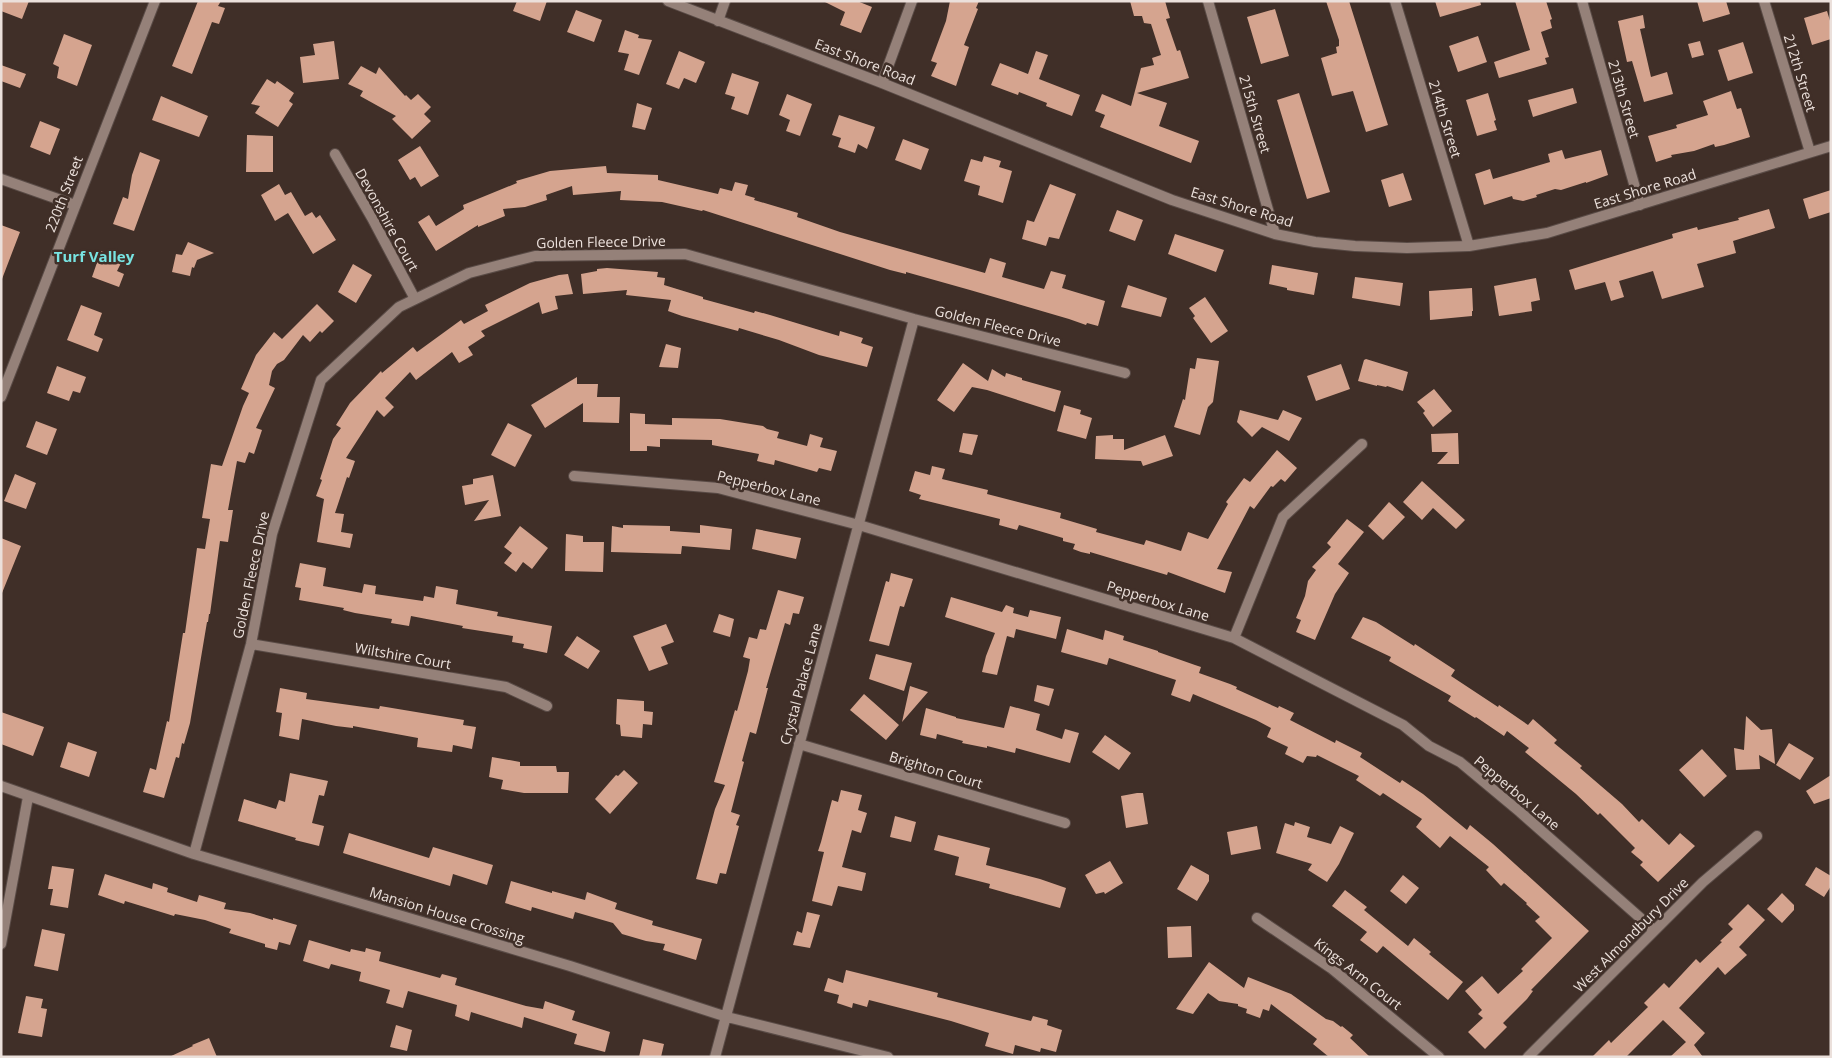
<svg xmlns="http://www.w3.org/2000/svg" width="1832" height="1058" font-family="'Open Sans',sans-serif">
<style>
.building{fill:#d5a48f}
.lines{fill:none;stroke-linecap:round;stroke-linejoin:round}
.street-casing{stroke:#594b46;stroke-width:12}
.street{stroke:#958179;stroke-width:10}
.labels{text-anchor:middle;stroke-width:5;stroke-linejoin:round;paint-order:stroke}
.street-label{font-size:14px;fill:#ebe0db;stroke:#402f28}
.neighbourhood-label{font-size:15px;font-weight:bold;fill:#78e4e2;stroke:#402f28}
</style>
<rect width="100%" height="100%" fill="#402f28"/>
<!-- building -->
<path class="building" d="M1 1H29L22 19 1 11Z
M198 1H221L218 6 225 8 219 24 212 22 192 74 172 66Z
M517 1H547L540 21 513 11Z
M823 1H857L872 7 861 33 840 25 845 12Z
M950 1H979L976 8 978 9 964 45 969 47 956 86 931 76 937 63 931 61 946 21Z
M1130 1H1165L1170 18 1166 19 1177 51 1180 50 1189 78 1137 93 1167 103 1159 126 1199 141 1191 163 1100 127 1105 115 1095 111 1102 94 1131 106 1141 68 1154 65 1152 58 1161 55 1151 24 1144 23 1142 16H1134Z
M1326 1H1349L1388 125 1366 132 1353 91 1332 96 1321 58 1337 53 1336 47 1339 46V40Z
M1435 1H1480L1481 5 1440 17Z
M1515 1H1546L1552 19 1550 20 1552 28 1541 32 1549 57 1545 58 1547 64 1499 78 1494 62 1530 50Z
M1697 1H1726L1730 14 1703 22Z
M1275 9 1289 56 1261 64 1247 17Z
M576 10 602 20 594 42 567 32Z
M1827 11 1831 24V39L1812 45 1804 18Z
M1643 15 1645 28 1640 29 1651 77 1667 72 1673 94 1644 102 1632 61 1627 62 1618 21Z
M625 30 639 35 638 38 652 40 639 75 624 70 629 54 618 52Z
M64 34 92 45 77 86 57 78 59 67 53 64Z
M1478 36 1487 62 1458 72 1449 46Z
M334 41 339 79 303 83 300 57 315 55 313 44Z
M1700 41 1704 55 1692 58 1688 44Z
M1743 42 1753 73 1728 81 1718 50Z
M679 51 705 62 696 83 684 78 679 89 666 84Z
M1036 51 1048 55 1039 79 1080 95 1072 116 1046 106 1047 103 1019 92 1018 95 991 85 1000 63 1028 74Z
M1 65 26 74 20 88 1 81Z
M361 66 376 74 379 67 405 96 406 95 411 100 418 94 431 107 424 114 431 121 412 139 392 119 396 116 360 96 363 91 348 84Z
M732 73 759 82 748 115 731 109 735 97 725 94Z
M267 79 275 84 277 81 294 93 289 101 293 104 278 127 255 113 260 106 251 104Z
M1573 88 1577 103 1533 117 1528 100Z
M1731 91 1737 109 1741 108 1750 137 1724 145 1715 147 1714 144 1694 151 1671 155 1672 157 1656 162 1648 136 1677 128 1676 125 1708 115 1703 101Z
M1299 93 1330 192 1307 199 1277 100Z
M1488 93 1496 120 1494 121 1497 130 1477 136 1466 100Z
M787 94 812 104 800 136 786 131 790 120 779 115Z
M161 96 208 116 199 137 152 120Z
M637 103 652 108 645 130 632 127Z
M839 115 875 127 867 149 858 144 855 153 838 147 841 138 832 135Z
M40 121 60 129 50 155 30 147Z
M247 135 273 136V172H246Z
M903 139 929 149 921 170 895 160Z
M420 146 439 176 421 187 415 177 410 180 398 160Z
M1562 150 1565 159 1601 150 1608 175 1586 183V182L1561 190 1555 189 1536 195 1537 197 1523 201 1513 199 1512 196 1484 205 1475 174 1490 169 1493 179 1550 162 1548 154Z
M140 152 160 160 134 231 113 224 123 197 128 199 132 175Z
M984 156 1001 161 999 167 1012 171 1003 203 978 195 980 186 964 181 971 159 982 162Z
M606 166 607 173 658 175V180L718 194 720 188 732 191 735 182 748 185 745 195 755 198 754 200 798 213 797 217 840 232 985 273 990 258 1006 263 1002 277 1044 289 1051 271 1066 275 1062 288 1105 301 1098 326 1087 323 1086 325 1069 319 970 290 906 272V274L890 270 703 210 702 211 662 202 620 200 621 191 573 195 572 186 546 195 547 200 525 207 503 209 505 216 478 227V225L436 251 418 222 429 215 436 226 464 209 463 205 517 183 516 181 550 171Z
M1403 173 1412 200 1389 207 1381 180Z
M279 184 285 195 291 192 305 216 312 212 316 218 320 215 336 240 313 254 288 213 275 221 261 195Z
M1050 184 1076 194 1059 239 1049 237 1046 246 1022 239 1027 220 1034 222Z
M1831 190V212L1809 219 1803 199Z
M1769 209 1775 228 1733 241 1736 253 1697 264 1704 287 1662 299 1653 271 1619 281 1624 297 1611 301 1605 282 1575 290 1569 270 1673 238 1672 234 1697 227 1698 230 1739 220 1738 218Z
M1117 210 1143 220 1135 241 1109 231Z
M1 225 20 232 2 279H1Z
M1175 234 1224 250 1216 272 1168 254Z
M188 242 214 253 197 260 194 268 192 267 190 276 172 272 176 254 182 255Z
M101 251 123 259 117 271 124 274 119 287 92 277Z
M353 264 372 275 356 303 338 292Z
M1272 265 1318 273 1314 295 1287 290V288L1269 284Z
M607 268 658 272 657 277 665 278 664 285 703 297V299L754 313 755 311 770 315 839 336 840 331 863 338 861 343 873 347 867 367 819 355 779 340 739 328 738 331 682 316 668 311 671 300 626 295 627 290 583 294 581 274 597 271V269Z
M568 274 573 294 555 296 558 309 542 314 539 302 481 331 485 336 468 347 473 355 459 363 452 352 416 380 410 372 385 398 394 407 384 417 377 410 346 458 355 461 349 478 347 477 335 513 344 514 341 532 353 534 350 548 317 542 324 499 316 496 322 480 320 479 333 439 341 428 336 425 350 403 381 371 382 373 413 347 417 352 461 320 464 324 488 311 485 305 530 283 559 275Z
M1355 277 1403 283 1400 306 1352 298Z
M1536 278 1540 300 1531 302 1532 311 1499 316 1494 286Z
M1128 285 1167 298 1161 317 1121 307Z
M1472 288 1473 311H1472V316L1430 320 1429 291Z
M1205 297 1228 331 1211 343 1193 318 1195 316 1189 308Z
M317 304 334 321 322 333 320 331 310 342 303 335 284 360 277 364 272 371 269 385 275 388 256 428 262 430 254 454 249 452 245 463 237 461 228 510H233L228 542 220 541 210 614H209L208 622H207L190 723 184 744 182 743 179 758 176 757 164 798 143 792 150 768 156 770 167 721 169 722 183 633H185L197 548 205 549 210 519 202 518 211 464 222 466 243 406 249 393 241 389 256 355 274 332 282 339Z
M81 305 102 313 94 335 103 339 98 352 67 340Z
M666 344 681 348 678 368 659 367Z
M1197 358 1219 361 1213 402 1208 407 1200 435 1174 427 1183 399 1185 400 1190 368 1195 369Z
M1366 359 1408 372 1403 391 1387 386 1386 387 1377 385V386L1358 381 1364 360Z
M963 363 988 381 992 369 1005 377 1006 373 1022 378V380L1061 391 1055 412 987 390 972 387 954 412 937 400Z
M1341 364 1350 389 1316 401 1307 376Z
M57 366 86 377 80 393 73 391 69 401 47 393Z
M577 377V384H598L597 397H620L619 423 583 422V403L545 428 531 405Z
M1434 389 1452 411 1433 427 1423 413 1425 411 1417 402Z
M1064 405 1081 410 1080 414 1092 418 1086 439 1057 431Z
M1240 410 1278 420 1283 410 1302 418 1289 441 1262 427 1252 437 1237 422Z
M630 413 645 414V424L672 425V418L720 419 763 426 767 429 779 432 777 438 807 446 810 434 823 438 820 447 837 451 831 471 819 468 817 472 775 460 774 465 757 461 759 454 712 445V440L660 439V447L647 446V451H630Z
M36 421 57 429 47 455 26 447Z
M508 423 532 435 515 467 491 455Z
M963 433 978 435 972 455 959 452Z
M1458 433 1459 464H1437L1448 452H1432L1431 434Z
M1113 435V439H1124V450L1165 435 1173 456 1143 466 1141 461 1095 459 1096 436Z
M1277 450 1297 468 1285 482 1281 479 1273 487 1271 486 1254 509 1250 506 1217 569 1232 572 1225 593 1168 572 1167 575 1090 552V554L1081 552 1073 549 1075 544 1063 541V538L1019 525 1017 530 999 525 1000 519 919 499 921 495 909 491 915 471 930 475 932 466 945 469 942 479 988 490 987 494 1061 513 1060 518 1097 529 1096 532 1144 545 1146 540 1181 551 1188 532 1208 539 1228 504 1226 502 1244 478 1250 482Z
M15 474 36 483 26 509 4 501Z
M493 475 501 516 474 521 489 500 465 505 462 486 473 484V479Z
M1422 481 1465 520 1456 529 1433 508 1422 520 1403 502Z
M1389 502 1405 517 1383 540 1368 526Z
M1347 519 1364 532 1338 564 1349 573 1335 594 1315 640 1296 632 1301 620 1296 618 1305 596 1308 581 1316 570 1312 567 1331 547 1327 543Z
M623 525 670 526V531L700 533V525L732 529 730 550 682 546 681 554 611 552 612 526 623 528Z
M520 526 548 548 532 569 523 562 516 572 504 563 512 553 504 547Z
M756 529 801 538 796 559 752 549Z
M566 534 583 536V542H604L603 572 565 571Z
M1 538 21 546 2 593H1Z
M300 563 326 568 323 586 362 593 364 584 376 586 375 594 423 601 424 596 434 598 436 586 458 590 456 604 498 612 497 616 552 626 547 653 523 648 524 644 512 642 513 636 462 628 463 626 411 616 409 626 391 623 392 619 355 613 343 610 344 608 299 600 301 588 295 587Z
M891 573 913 579 904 607 900 606 889 646 869 641 886 581 889 582Z
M778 590 804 597 799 614 793 613 790 625 785 623 766 688H768L756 734 750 732 742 761 744 762 731 812 740 815 736 825 739 826 726 874 720 873 717 884 696 879 715 809 725 785 714 782 735 710 737 711 748 671 750 659 743 657 749 637 757 639 760 629 766 630Z
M951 597 1002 612 1006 605 1014 608 1013 613 1028 617 1030 610 1061 617 1056 639 1016 629 1014 638 1007 636 997 675 982 672 986 656 995 633 945 617Z
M719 614 734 619 730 637 713 632Z
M1363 617 1376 622 1414 646 1415 644 1455 670 1451 676 1498 707 1499 705 1528 725 1533 719 1557 740 1554 743 1582 766 1580 768 1622 804 1639 822 1642 819 1669 845 1680 833 1695 846 1658 882 1640 865 1643 862 1631 852 1635 848 1600 813 1598 815 1576 794 1525 752 1529 748 1507 731 1504 736 1476 717 1475 718 1448 701 1451 696 1389 661 1391 657 1351 638Z
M666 624 674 642 661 647 668 664 649 671 633 636Z
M1067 629 1103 640 1105 630 1124 636 1123 640 1158 651V652L1195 665 1201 667 1199 673 1230 684 1237 687 1236 689 1278 708 1279 706 1294 713 1290 720 1335 743 1336 740 1362 753 1360 757 1400 783 1402 780 1423 794 1467 830 1470 825 1493 844 1589 931 1531 990 1533 991 1527 999 1503 1023 1507 1027 1485 1049 1468 1032 1483 1018 1478 1014 1482 1010 1465 991 1482 976 1498 994 1523 971 1521 969 1552 938 1535 921 1540 917 1526 904 1527 903 1504 883 1501 886 1486 870 1489 867 1450 836 1440 848 1416 827 1422 819 1383 793 1380 796 1356 780 1359 776 1317 755 1316 757 1307 756 1303 763 1285 754 1288 747 1267 737 1271 728 1256 720 1193 694 1190 702 1171 695 1176 680 1109 658 1107 665 1061 652Z
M577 636 600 651 588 669 564 655Z
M876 654 912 663 904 691 869 679Z
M1037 685 1054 689 1049 706 1034 701Z
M910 686 928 692 902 722Z
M280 688 307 693 306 699 364 707 379 709 380 706 464 720 463 725 476 727 472 749 453 745 452 752 417 747 418 738 353 726V728L336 726 302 719 299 740 279 736 282 713 276 712Z
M864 694 899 725 886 740 850 710Z
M617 699 644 701V711L653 712 652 725 643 724 642 738 621 736 620 725 616 724Z
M1010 706 1040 714 1036 730 1062 739 1065 729 1079 733 1070 763 1016 748 1015 753 987 746V748L962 743 963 741 937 734 936 739 920 735 926 708 956 717V718L1004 728Z
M1 712 44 727 33 756 1 744Z
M1746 716 1761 730 1772 729 1775 764 1759 755 1760 769 1736 770 1734 748 1744 750Z
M1105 735 1131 753 1119 770 1092 752Z
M68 742 97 752 89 777 60 767Z
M1789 743 1814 758 1800 780 1776 765Z
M1702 749 1727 776 1704 797 1679 770Z
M492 757 520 762V766H556L557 772H569L568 793H524L501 789 503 780 489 777Z
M624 770 638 783 610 814 595 799 616 775 618 776Z
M290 773 328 781 324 796 319 795 312 823 324 826 319 846 295 840 296 838 238 821 244 799 276 809 279 800 285 802Z
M1831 775V798L1814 804 1806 791Z
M841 790 862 795 858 810 867 813 861 833 852 830 842 867 866 873 862 891 838 886 832 906 812 901 824 852 818 851 821 842 832 800 838 802Z
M1137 793H1143L1148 824 1126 828 1121 796Z
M895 816 916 822 911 842 890 837Z
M1295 822 1310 827 1307 837 1331 844 1340 826 1354 833 1339 864 1327 882 1308 870 1312 864 1276 853 1285 823 1294 826Z
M1257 826 1261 849 1231 855 1227 832Z
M349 833 429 858 433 847 493 865 487 885 453 874 450 886 343 853Z
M938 835 990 848 986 865 1040 879 1066 888 1060 908 989 888 990 884 955 875 959 857 934 850Z
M1110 861 1123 883 1105 894 1104 892 1096 894 1085 875Z
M1191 865 1209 875V881L1197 901 1177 889Z
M52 866 74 869 68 908 50 905 53 889H48Z
M1816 867 1831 876V886L1824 897 1805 885Z
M105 874 152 889 153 883 168 888 167 892 197 902 199 895 226 903 224 909 250 913 273 920V918L297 925 290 945 279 942 277 950 265 947V944L229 933 231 929 205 920 175 914 174 916 125 901 124 904 98 895Z
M1403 875 1419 888 1406 904 1390 891Z
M511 881 552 893V891L585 900 587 892 617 903 615 909 653 921 652 925 702 939 696 960 663 950 665 944 646 941 622 934 613 923 575 912 573 919 532 907 531 911 505 903Z
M1345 890 1367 907 1364 910 1408 946 1414 938 1431 952 1429 954 1463 982 1448 1000 1383 946 1377 953 1360 940 1367 932 1332 906Z
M1782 893 1794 905V910L1782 923 1767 909Z
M1748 904 1765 920 1739 947 1747 955 1725 975 1718 967 1679 1008 1705 1033 1694 1045 1703 1057H1670L1686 1042 1663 1020 1626 1057H1592L1609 1040 1611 1043 1648 1007 1644 1003 1664 983 1669 988 1696 959 1700 963 1722 942 1720 941 1733 929 1728 924Z
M807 912 820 915 810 948 793 945 797 931 802 933Z
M1191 926 1192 957 1168 958 1167 927Z
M42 929 65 934 58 971 34 966Z
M309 940 350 952 351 949 365 952 366 948 381 952 379 961 440 978 442 974 457 978 455 985 526 1006 543 1009 545 1001 575 1011 572 1020 610 1032 605 1052 574 1044 577 1034 524 1017 522 1028 471 1012 469 1021 455 1016 457 1005 408 991 403 1008 386 1003 390 990 359 981 361 972 331 964 329 969 303 961Z
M1209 962 1244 988 1248 977 1291 994 1326 1019 1333 1021 1341 1027 1342 1026 1353 1035 1350 1038 1370 1057H1329L1313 1044 1317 1039 1271 1004 1269 1011 1263 1009 1260 1018 1246 1013 1247 1009 1238 1006V1004L1219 1001 1208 993 1193 1014 1176 1009Z
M846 970 938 993 937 997 1031 1021 1033 1016 1048 1020 1047 1025 1062 1030 1056 1052 1041 1048 1040 1052 1015 1045 1013 1054 985 1046 989 1033 951 1021 869 1000 867 1007 853 1003 852 1008 837 1003 839 995 824 991 828 978 843 983Z
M26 996 43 999 41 1008 47 1009 42 1037 18 1033Z
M396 1025 412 1030 407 1051 390 1047Z
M209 1038 217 1057H169L193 1046 192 1045Z
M643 1039 664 1044 661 1057H639Z"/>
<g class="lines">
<!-- street casing -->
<g class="street-casing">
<path id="street" d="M668 1 882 83 1172 200 1275 234 1315 242 1355 246 1407 248 1469 246 1547 233 1831 146
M1208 1 1275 234
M1395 1 1469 246
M1582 1 1640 205
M1764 1 1810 152
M718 21 725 1
M882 83 912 1
M335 154 372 218 415 299
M1 179 75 205
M1 397 155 1
M574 476 718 488 859 525 1234 638 1403 725 1429 746 1460 762 1520 812 1654 930
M1234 638 1283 517 1362 444
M251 644 506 687 547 706
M799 744 1065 823
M1 786 194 854 570 966 727 1017 888 1057
M194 854 251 644 272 534 321 380 399 307 469 273 535 256 685 254 914 319 1125 373
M1257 918 1331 968 1439 1057
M1 944 28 797
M715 1057 914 319
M1528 1057 1703 882 1757 836"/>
</g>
<!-- street -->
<use href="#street" class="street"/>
</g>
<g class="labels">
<!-- street labels -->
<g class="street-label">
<text transform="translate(865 62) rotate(21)" y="5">East Shore Road</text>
<text transform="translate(1800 73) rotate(73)" y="5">212th Street</text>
<text transform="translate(1624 99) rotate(74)" y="5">213th Street</text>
<text transform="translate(1255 114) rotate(74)" y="5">215th Street</text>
<text transform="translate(1445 119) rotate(73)" y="5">214th Street</text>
<text transform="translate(1645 189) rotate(-17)" y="5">East Shore Road</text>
<text transform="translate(64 194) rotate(-69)" y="5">220th Street</text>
<text transform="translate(1242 207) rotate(17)" y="5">East Shore Road</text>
<text transform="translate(387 220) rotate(61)" y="5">Devonshire Court</text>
<text transform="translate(601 242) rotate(-1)" y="5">Golden Fleece Drive</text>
<text transform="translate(998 326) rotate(14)" y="5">Golden Fleece Drive</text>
<text transform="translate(769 488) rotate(14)" y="5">Pepperbox Lane</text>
<text transform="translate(251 575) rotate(-78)" y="5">Golden Fleece Drive</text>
<text transform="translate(1158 601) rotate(17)" y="5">Pepperbox Lane</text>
<text transform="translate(403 656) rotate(10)" y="5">Wiltshire Court</text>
<text transform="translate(801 684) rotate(-75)" y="5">Crystal Palace Lane</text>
<text transform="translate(936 770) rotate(17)" y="5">Brighton Court</text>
<text transform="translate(1517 793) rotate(40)" y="5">Pepperbox Lane</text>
<text transform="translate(447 915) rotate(17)" y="5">Mansion House Crossing</text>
<text transform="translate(1631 935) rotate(-45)" y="5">West Almondbury Drive</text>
<text transform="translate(1358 974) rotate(38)" y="5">Kings Arm Court</text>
</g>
<!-- neighbourhood labels -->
<g class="neighbourhood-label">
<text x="94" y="262">Turf Valley</text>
</g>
</g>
<!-- border -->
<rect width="1832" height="1058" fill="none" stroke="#ebe0db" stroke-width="5"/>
</svg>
